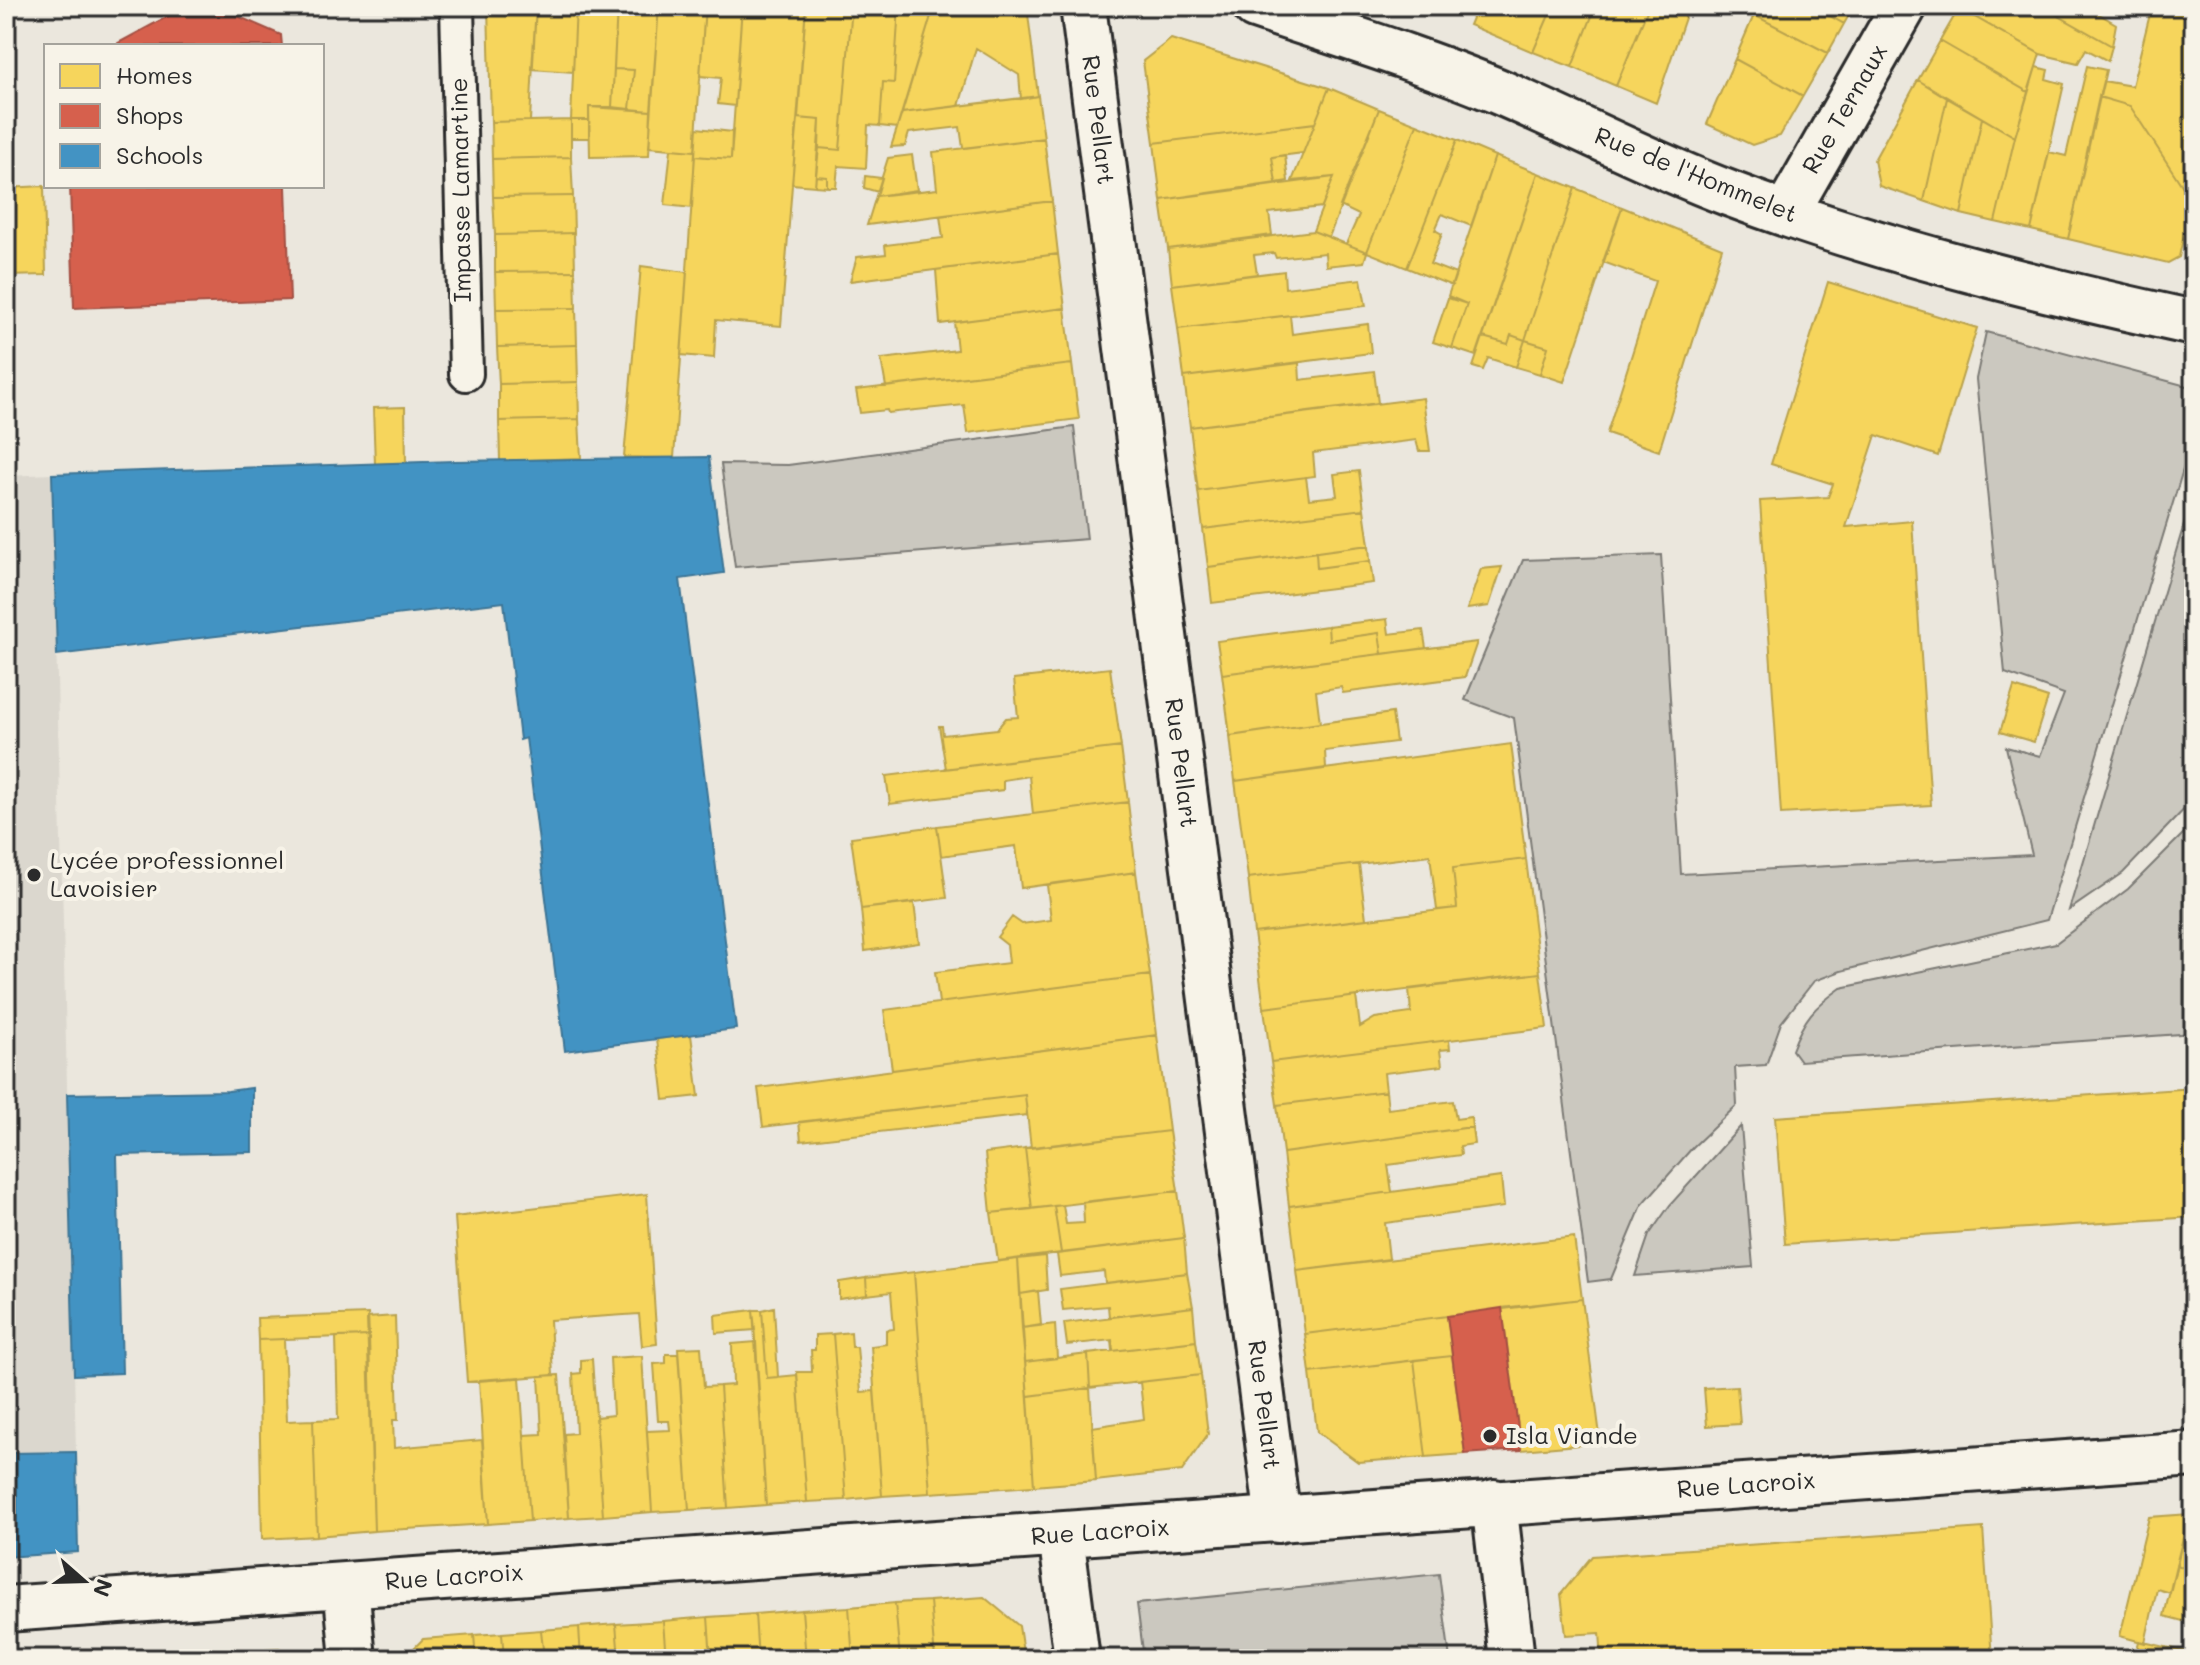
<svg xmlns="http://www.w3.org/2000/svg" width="2200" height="1665" font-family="Mali,sans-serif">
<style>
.built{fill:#dbd7ce}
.green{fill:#cbc8bf;stroke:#7b7a75;stroke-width:2}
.homes{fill:#f6d55c;stroke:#b9a24d;stroke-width:2}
.shops{fill:#d6604d;stroke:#a35043;stroke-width:2}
.schools{fill:#4393c3;stroke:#3c7495;stroke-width:2}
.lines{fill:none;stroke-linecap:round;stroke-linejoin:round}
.lane-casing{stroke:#2b2b2b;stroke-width:38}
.street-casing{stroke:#2b2b2b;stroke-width:50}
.lane{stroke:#f7f3e8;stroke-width:32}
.street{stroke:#f7f3e8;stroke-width:44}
.poi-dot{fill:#2b2b2b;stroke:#f7f3e8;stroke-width:3}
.labels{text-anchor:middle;stroke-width:8;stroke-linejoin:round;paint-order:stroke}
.street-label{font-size:24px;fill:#2b2b2b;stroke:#f7f3e8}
.poi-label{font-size:24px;fill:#2b2b2b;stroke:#f7f3e8;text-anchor:start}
</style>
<rect width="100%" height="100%" fill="#ebe7dd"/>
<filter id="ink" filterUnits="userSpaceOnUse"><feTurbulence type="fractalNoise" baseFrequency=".0125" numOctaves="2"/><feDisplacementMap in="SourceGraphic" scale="16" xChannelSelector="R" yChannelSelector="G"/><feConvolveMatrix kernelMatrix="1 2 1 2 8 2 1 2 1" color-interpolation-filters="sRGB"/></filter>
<g filter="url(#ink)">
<!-- built -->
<path class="built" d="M52 474 76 1452 7 1453 6 476Z"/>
<!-- green -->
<path class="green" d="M1986 332 2194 388V433L2047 920 1841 971 1814 981 1781 1023 1766 1065 1735 1067 1737 1105 1693 1147 1642 1205 1611 1279 1588 1282 1514 718 1465 700 1523 560 1661 555 1681 874 2032 855 2006 747 2040 756 2064 694 2005 673 1976 379Z
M1074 427 1087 539 735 567 721 464 788 465Z
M2194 491V799L2123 873 2069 910Z
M2194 823V1033L1800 1061 1792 1050C1804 1018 1814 1007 1841 988L2056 943 2128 889Z
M1741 1126 1753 1267 1635 1276 1649 1235 1670 1205Z
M1439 1574 1450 1659H1144L1137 1604Z"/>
<!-- homes -->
<path class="homes" d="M488 6H536L530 121 491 122Z
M536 6H576L573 72 532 69Z
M576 6H617L612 107H589V120H571Z
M617 6H659L651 111 630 109 634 70 614 69Z
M659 6H705L695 151 649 147Z
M705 6H742L735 106 718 104 721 78 700 76Z
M742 6H806L781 326 716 320 714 358 681 355 695 156 731 159Z
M806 6H852L840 150 819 148 820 120 798 118Z
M852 6H899L894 83 883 82 880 126 868 125 866 168 838 166 836 187H827V177L816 176 819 148 840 150Z
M899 6H934L897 128 880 126 883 82 894 83Z
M934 6H1021L1028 14 1038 96 1021 99 1019 75 976 48 959 106 902 113Z
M1477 6H1553L1533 52 1469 25Z
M1553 6H1596L1572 67 1533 52Z
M1596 6H1649L1616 86 1572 67Z
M1649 6H1689L1656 103 1616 86Z
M1757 6H1812L1844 24 1828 53 1754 15Z
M1812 6H1854L1844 24Z
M1960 6H2041L2112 46 2108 61 2086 49 2078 63 2040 54 1959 8Z
M2041 6H2091L2089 8 2116 24 2112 46Z
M2152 6H2194V204L2130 106 2099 97 2103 81 2132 86Z
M1959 8 2040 54 2028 92 1940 41Z
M1754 15 1828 53 1803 96 1735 59Z
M1171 39 1329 88 1315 123 1154 143 1143 61Z
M1940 41 2028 92 2015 137 1918 80Z
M1735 59 1803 96 1780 136 1752 145 1707 124Z
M2087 66 2106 70 2068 239 2031 230 2049 152 2066 156Z
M2036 67 2048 70 2046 79 2064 84 2031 230 1995 222 2015 137Z
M614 69 634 70 630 109 612 107Z
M1918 80 1947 98 1924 201 1879 186 1874 160Z
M1329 88 1379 109 1329 237 1313 231 1334 177 1292 181Z
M1038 96 1044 138 963 148 960 127 909 133 905 146 891 147 902 113Z
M2099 97 2130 106 2194 204V213L2189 211 2179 257 2168 263 2068 239Z
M1947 98 1982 118 1961 214 1924 201Z
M589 107 651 111 649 156 590 157Z
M1379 109 1417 124 1367 252 1346 244 1359 215 1340 206Z
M798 118 820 120 815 186 792 184Z
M1982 118 2015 137 1995 222 1961 214Z
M571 120H589V138H571Z
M571 120V157L492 159 491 122Z
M1315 123 1303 153 1272 157 1276 183 1161 200 1154 143Z
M1417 124 1457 140 1407 268 1367 252Z
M697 128 732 132 731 159 695 156Z
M1044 138 1052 201 867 225 876 196 937 189 933 152Z
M1457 140 1495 156 1471 226 1442 214 1435 230 1442 234 1430 264 1456 274 1452 286 1407 268Z
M671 149 695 151 692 208 665 205Z
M912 155 917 190 876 196 888 158Z
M1285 155 1288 181 1276 183 1272 157Z
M1495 156 1538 173 1476 356 1452 348 1467 304 1448 296Z
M571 157 573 196 493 197 492 159Z
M1538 173 1575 188 1525 340 1511 335 1508 344 1483 337Z
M816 176 827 177V187L815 186Z
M865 176 882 178 878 192 864 188Z
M1334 177 1322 207 1269 213 1272 235 1168 249 1161 200Z
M44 186 46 275 6 276V188Z
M1575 188 1622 207 1564 382 1540 374 1548 347 1525 340Z
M573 196 574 233 495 235 493 197Z
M1052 201 1058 254 850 281 857 257 886 254 885 245 943 238 940 216Z
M1622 207 1722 248 1659 451 1607 433 1655 281 1603 262Z
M1313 231 1367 252 1364 262 1326 266 1325 253 1276 258 1274 253 1254 255 1257 274 1172 285 1168 249Z
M574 233 575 271 495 272V235Z
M1058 254 1065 308 940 324 936 270Z
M641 266 687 272 674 458 624 457Z
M575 271 576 308 496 309 495 272Z
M1284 271 1285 288 1361 279 1366 306 1178 329 1172 285Z
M1828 282 1977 328 1938 456 1876 435 1846 527 1912 521 1931 805 1781 814 1760 501 1828 497 1833 484 1771 464Z
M1448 298 1467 304 1452 348 1433 342Z
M576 308 577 345 497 347 496 309Z
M1065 308 1072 364 886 387 881 359 957 350 954 322Z
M1290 315 1292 334 1368 324 1371 353 1184 377 1178 329Z
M1511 335 1525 340 1516 367 1488 358 1483 370 1473 367 1483 337 1508 344Z
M1525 340 1548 347 1540 374 1516 367Z
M577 345 578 382 499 384 497 347Z
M1299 363 1300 380 1374 371 1378 403 1190 427 1184 377Z
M1072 364 1079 419 968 433 964 405 888 413 887 410 860 413 856 390Z
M578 382 579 419 499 421V384Z
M1423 398 1430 451H1419L1416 440 1313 453 1315 476 1198 491 1190 427Z
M405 407 406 463 375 464 373 408Z
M579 419 581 458 500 461 499 421Z
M1359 471 1364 509 1203 529 1198 491 1306 477 1309 499 1337 496 1334 474Z
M1364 509 1369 545 1208 567 1203 529Z
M1369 545 1370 561 1317 568 1316 552Z
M1316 552 1317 568 1370 561 1373 583 1212 603 1208 567Z
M1502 567 1489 606 1467 609 1481 569Z
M1387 619 1389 634 1423 630 1426 648 1382 654 1379 633 1329 640 1328 626Z
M1328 626 1329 640 1379 633 1382 654 1222 674 1217 641Z
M1477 642 1465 677 1343 693 1341 687 1316 691 1320 723 1230 736 1222 674Z
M1110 668 1121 747 946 769 939 726H942L943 735 997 729 1006 718 1018 717 1014 679Z
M2014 687 2048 698 2034 742 2000 732Z
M1392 713 1396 742 1325 751 1326 768 1235 781 1230 736Z
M1511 744 1526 859 1453 868 1457 908 1437 910 1430 855 1248 878 1235 781Z
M1121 747 1128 802 1033 814 1029 776 1003 780V790L890 804 886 776Z
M1128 802 1136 872 1021 888 1016 846 941 856 937 826Z
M937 826 947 898 861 909 851 837Z
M1526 859 1540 973 1264 1008 1254 933 1457 908 1453 868Z
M1359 864 1366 919 1254 933 1248 878Z
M1136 872 1150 975 939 1003 935 972 1009 963 1007 945 997 937 1012 917 1022 924 1051 920 1047 885Z
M914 903 919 943 865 951 861 909Z
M1540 973 1547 1028 1271 1062 1264 1008 1356 996 1360 1027 1375 1018 1411 1013 1409 989Z
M1150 975 1157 1035 892 1070 884 1010Z
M691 1035 699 1096 664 1100 657 1039Z
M1157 1035 1169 1131 1031 1148 1025 1095 763 1127 758 1088Z
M1449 1040 1450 1049 1440 1050 1442 1066 1384 1073 1386 1091 1277 1105 1271 1062Z
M2194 1088V1217L1785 1244 1775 1117Z
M1386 1091 1388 1109 1453 1101 1456 1119 1471 1117 1472 1127 1283 1153 1277 1105Z
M1025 1095 1027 1115 801 1141 799 1122Z
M1472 1127 1474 1144 1460 1146 1461 1155 1388 1165 1392 1192 1289 1206 1283 1153Z
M1169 1131 1178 1191 1032 1209 1025 1148Z
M1025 1148 1032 1209 991 1213 985 1153Z
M1501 1177 1504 1207 1385 1223 1389 1259 1297 1271 1289 1206Z
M1178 1191 1184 1238 1061 1253 1054 1206 1063 1205 1066 1224 1084 1223 1083 1202Z
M647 1194 657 1344 642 1346 639 1314 550 1320 553 1375 467 1382 455 1217Z
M1054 1206 1061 1253 998 1261 991 1213Z
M1574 1237 1582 1299 1305 1334 1297 1271Z
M1184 1238 1187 1273 1105 1283 1104 1271 1060 1276 1057 1254Z
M1045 1256 1047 1290 1020 1294 1018 1259Z
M1018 1259 1034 1486 930 1493 914 1272Z
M914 1272 930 1493 882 1496 871 1346 886 1344V1330L894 1329 891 1292 867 1295 866 1278Z
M1187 1273 1193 1307 1109 1317 1108 1306 1063 1310 1060 1289Z
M866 1278 867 1295 839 1299V1282Z
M1038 1291 1041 1325 1022 1328 1020 1294Z
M1582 1299 1601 1443 1521 1450 1502 1308Z
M774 1307 778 1377 767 1378 762 1310Z
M1193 1307 1196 1341 1113 1351 1112 1340 1067 1345 1064 1323Z
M753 1310 755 1330 716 1333 715 1315Z
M753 1310H762L767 1378 797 1375 807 1502 766 1505Z
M368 1314 369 1336 258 1340 257 1318Z
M395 1316 398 1420H393L394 1448 482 1440 488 1524 374 1531 367 1318Z
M1447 1316 1452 1356 1310 1373 1305 1334Z
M1055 1324 1057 1358 1025 1362 1022 1328Z
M851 1332 852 1347H857L861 1392 874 1391 882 1496 846 1500 833 1334Z
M833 1334 846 1500 807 1502 797 1372H812L811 1350H815V1335Z
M369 1336 374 1531 317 1536 313 1420 338 1419 336 1337Z
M284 1339 287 1421 313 1420 317 1536 262 1539 258 1340Z
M1196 1341 1201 1375 1090 1388 1088 1354Z
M756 1342 766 1505 728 1508 720 1386 733 1385 732 1344Z
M701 1347 704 1387 720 1386 728 1508 689 1510 678 1348Z
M666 1354H678L689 1510 652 1512 647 1431 670 1430 669 1421H658L654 1364 666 1363Z
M1088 1354 1090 1388 1028 1396 1025 1362Z
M642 1356 652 1512 603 1516 596 1417 613 1415 610 1358Z
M1452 1356 1465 1454 1426 1457 1414 1360Z
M592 1359 603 1516 569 1518 564 1434 576 1433 573 1374 581 1373V1360Z
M1414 1360 1426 1457 1358 1462 1317 1432 1310 1373Z
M559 1375 569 1518 530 1521 524 1435 542 1434 539 1376Z
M1201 1375 1208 1434 1182 1471 1096 1481 1092 1427 1144 1419 1140 1382Z
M520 1377 530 1521 488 1524 479 1380Z
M1737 1386 1740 1424 1707 1426 1704 1388Z
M1090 1388 1096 1481 1034 1486 1028 1396Z
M2194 1513V1570L2176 1565 2189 1514Z
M2189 1514 2170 1593 2157 1589 2145 1643 2120 1636 2149 1517Z
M1983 1528 1992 1659H1602L1600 1633 1566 1635 1561 1594 1592 1556Z
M2176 1565 2194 1570V1624L2164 1616Z
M984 1597 1019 1626 1024 1659H935L930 1601Z
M930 1601 935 1659H900L895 1603Z
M895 1603 900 1659H853L849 1607Z
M849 1607 853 1659H806L802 1610Z
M802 1610 806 1659H758L755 1614Z
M755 1614 758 1659H711L708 1617Z
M708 1617 711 1659H666L663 1621Z
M663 1621 666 1659H619L616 1624Z
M616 1624 619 1659H581L579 1627Z
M579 1627 581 1659H544L541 1630Z
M541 1630 544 1659H504L502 1633Z
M502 1633 504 1659H476L474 1635Z
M474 1635 476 1659H410L409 1653 423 1639Z
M2139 1641 2192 1653 2194 1647V1659H2135Z
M279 1648 293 1659H187V1654Z
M187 1654V1659H145V1657Z"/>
<!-- shops -->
<path class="shops" d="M226 11 281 35 282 46H118V43L172 14Z
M70 186H286L290 300 74 308Z
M1502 1308 1521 1450 1465 1454 1447 1316Z"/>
<!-- schools -->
<path class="schools" d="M709 457 724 573 680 579 736 1029 565 1051 526 738 520 740 504 602 57 655 52 474 454 461Z
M252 1088V1152L117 1155 122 1373 74 1375 67 1094 228 1091Z
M6 1448 7 1453 76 1452 78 1552 6 1557Z"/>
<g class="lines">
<!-- lane casing -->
<g class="lane-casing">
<path id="lane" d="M457 6 466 374"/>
</g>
<!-- street casing -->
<g class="street-casing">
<path id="street" d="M1083 6 1278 1520
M1255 6C1335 33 1417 58 1495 90 1573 123 1648 163 1728 193 1878 250 2037 289 2194 323
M1786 213 1904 6
M1494 1502 1512 1659
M1061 1535 1077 1659
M346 1585 353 1659
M6 1609 2194 1454"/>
</g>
<!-- lane -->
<use href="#lane" class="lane"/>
<!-- street -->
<use href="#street" class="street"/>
</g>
</g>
<!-- markers -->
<g class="poi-dot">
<circle cx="34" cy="875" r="8"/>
<circle cx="1490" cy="1436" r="8"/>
</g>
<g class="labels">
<!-- street labels -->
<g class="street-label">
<text transform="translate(1845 109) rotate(-60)" y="8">Rue Ternaux</text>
<text transform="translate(1098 120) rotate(83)" y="8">Rue Pellart</text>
<text transform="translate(1696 175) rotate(22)" y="8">Rue de l'Hommelet</text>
<text transform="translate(461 190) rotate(-91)" y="8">Impasse Lamartine</text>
<text transform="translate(1181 763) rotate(83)" y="8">Rue Pellart</text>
<text transform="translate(1264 1405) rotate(83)" y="8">Rue Pellart</text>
<text transform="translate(1746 1485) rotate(-4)" y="8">Rue Lacroix</text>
<text transform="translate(1100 1532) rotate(-4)" y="8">Rue Lacroix</text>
<text transform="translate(454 1577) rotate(-4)" y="8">Rue Lacroix</text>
</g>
<!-- poi labels -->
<g class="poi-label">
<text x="50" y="869">Lycée professionnel<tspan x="50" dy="28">Lavoisier</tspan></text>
<text x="1506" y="1444">Isla Viande</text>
</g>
</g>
<!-- margin -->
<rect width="2200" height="1665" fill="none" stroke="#f7f3e8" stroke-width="32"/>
<rect x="16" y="16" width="2168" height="1633" fill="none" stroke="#2b2b2b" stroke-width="3" filter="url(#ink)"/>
<!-- legend -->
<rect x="44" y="44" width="280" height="144" fill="#f7f3e8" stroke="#a5a39c" stroke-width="2"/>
<rect x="60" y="64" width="40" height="24" fill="#f6d55c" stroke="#a5a39c" stroke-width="2"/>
<text x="116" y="84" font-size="24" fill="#2b2b2b">Homes</text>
<rect x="60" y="104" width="40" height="24" fill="#d6604d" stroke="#a5a39c" stroke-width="2"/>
<text x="116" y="124" font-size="24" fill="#2b2b2b">Shops</text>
<rect x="60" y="144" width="40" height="24" fill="#4393c3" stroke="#a5a39c" stroke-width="2"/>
<text x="116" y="164" font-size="24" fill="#2b2b2b">Schools</text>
<!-- north arrow -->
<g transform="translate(84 1581) rotate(110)" stroke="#f7f3e8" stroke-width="6" paint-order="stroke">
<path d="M0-6L14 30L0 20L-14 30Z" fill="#2b2b2b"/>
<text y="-12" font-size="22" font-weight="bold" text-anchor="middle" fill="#2b2b2b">N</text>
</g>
</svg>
